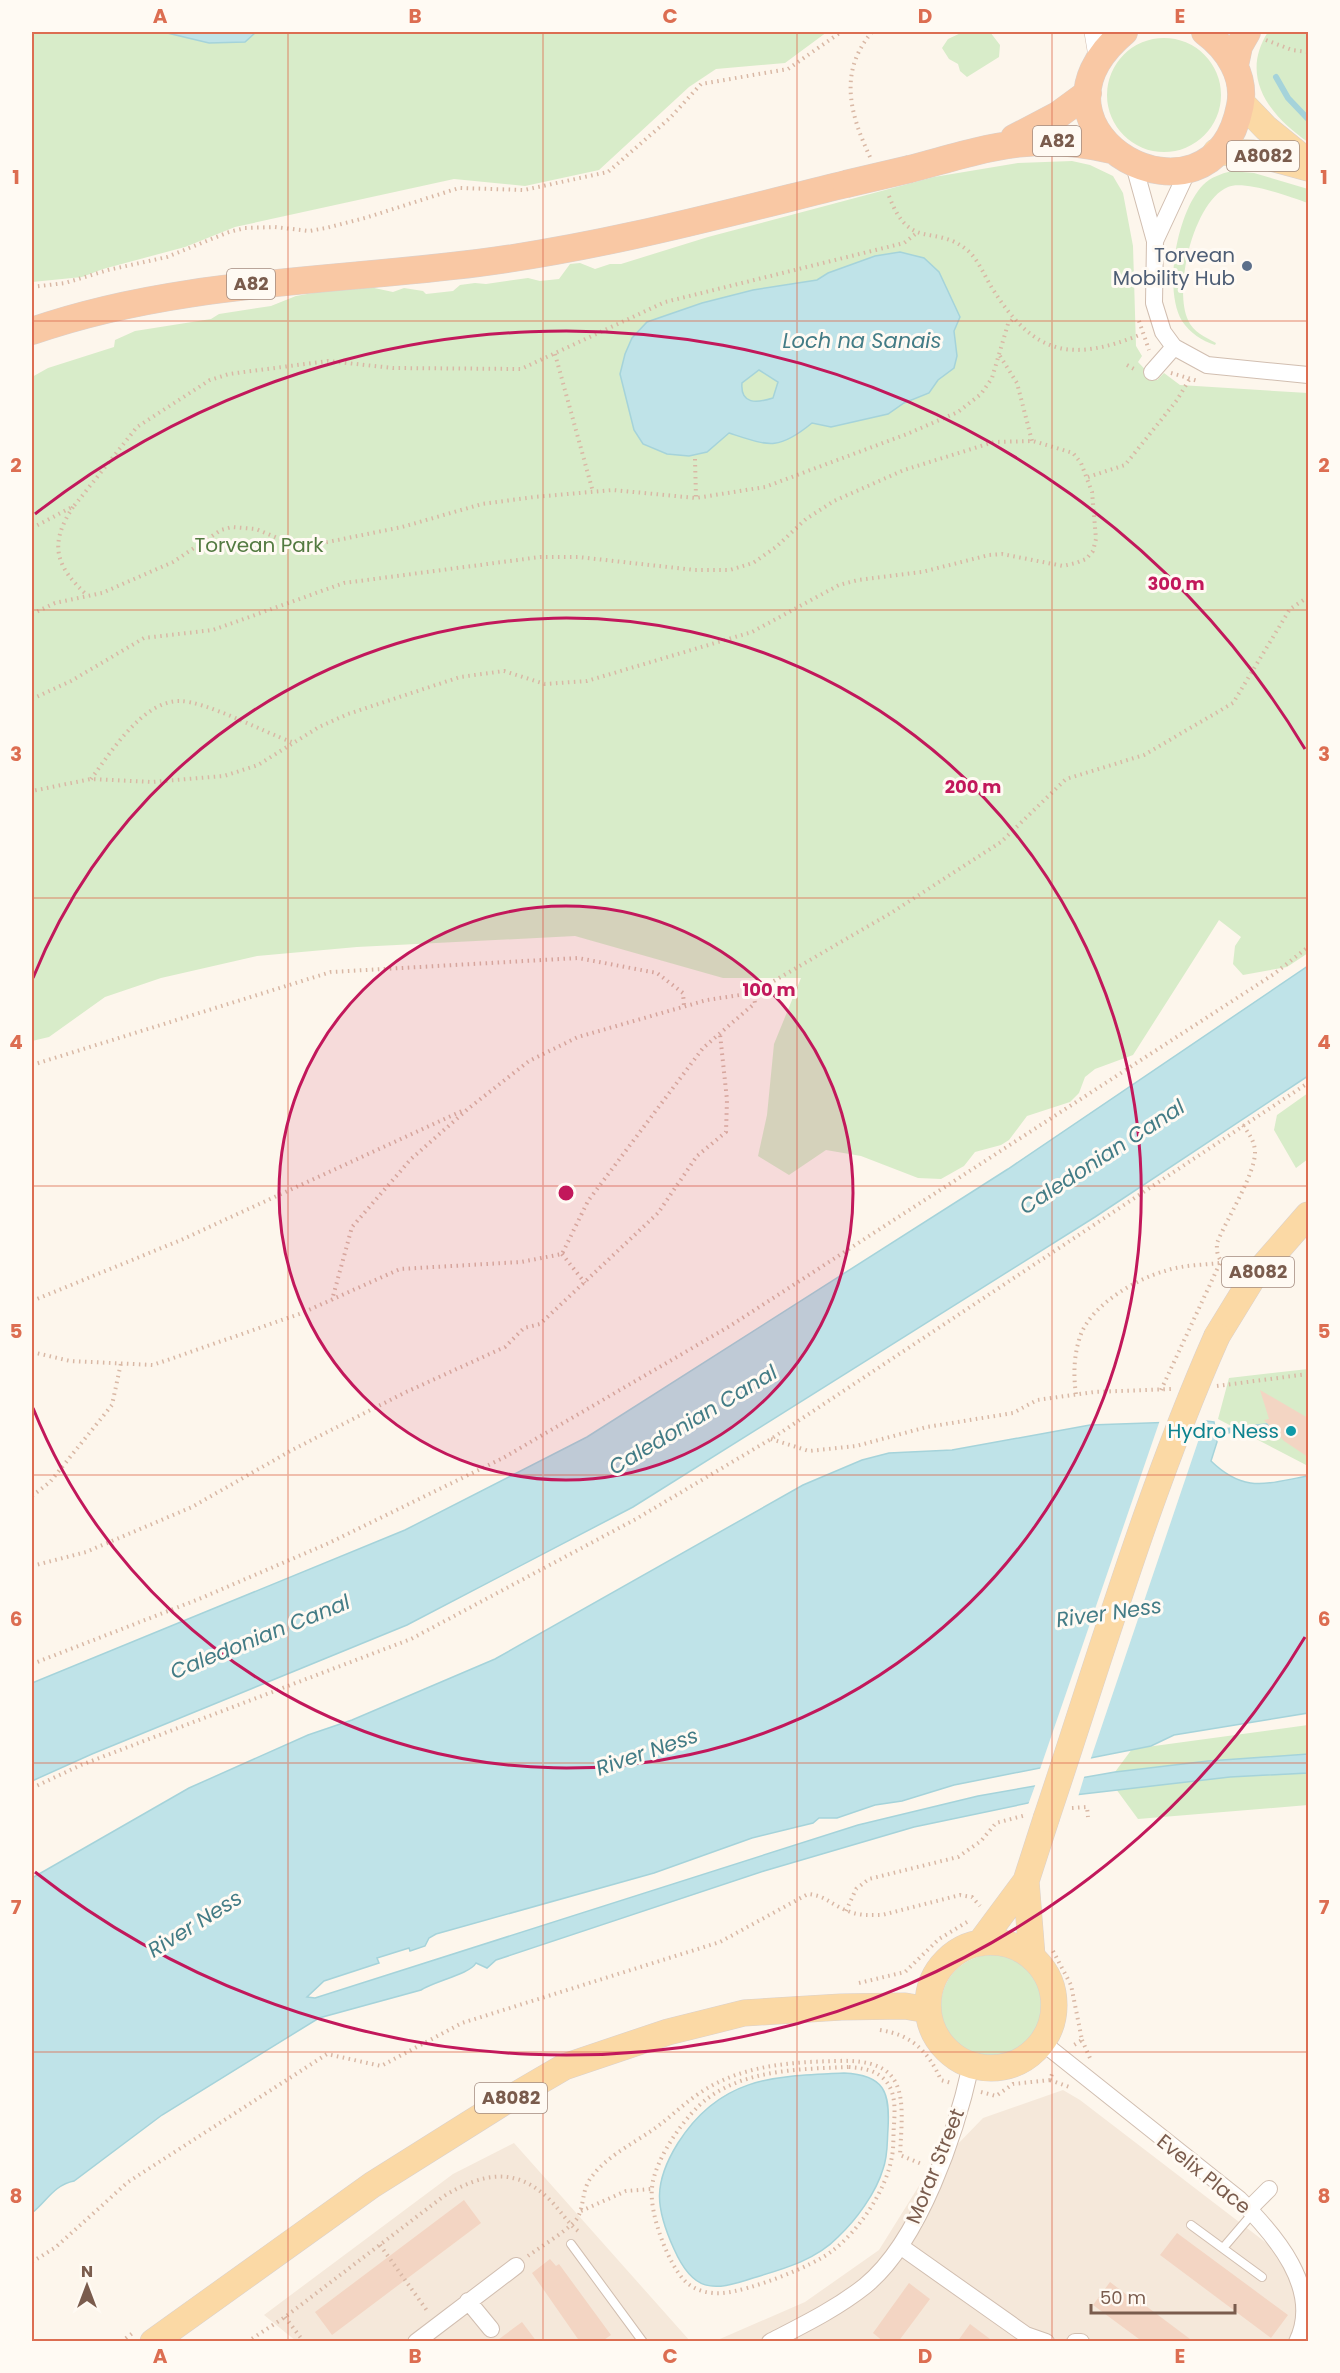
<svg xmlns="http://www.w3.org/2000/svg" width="1340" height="2373" font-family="Poppins,sans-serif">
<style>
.residential{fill:#f5e8da}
.green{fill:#d8ecc9}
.water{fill:#bfe3e8;stroke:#a5d3da;stroke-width:1.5;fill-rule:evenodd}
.pier{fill:#fdf6ec}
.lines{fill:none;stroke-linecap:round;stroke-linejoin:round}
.stream{stroke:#a5d3da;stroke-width:6}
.building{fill:#f3d5c3}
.service-casing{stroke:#d1beb0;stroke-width:10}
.minor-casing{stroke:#d1beb0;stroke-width:18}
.tertiary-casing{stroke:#d1beb0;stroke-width:22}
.primary-casing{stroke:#dad1cd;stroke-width:27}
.trunk-casing{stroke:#dad1cd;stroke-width:28}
.path{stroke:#d9b8a5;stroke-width:4;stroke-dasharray:1.5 4.5;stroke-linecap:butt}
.service{stroke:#fff;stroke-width:8}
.minor{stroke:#fff;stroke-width:16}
.tertiary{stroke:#fff;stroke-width:21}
.primary{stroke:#fbd9a5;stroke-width:26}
.trunk{stroke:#f9c8a4;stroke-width:27}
.primary-bridge-casing{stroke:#dad1cd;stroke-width:27;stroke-linecap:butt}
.trunk-bridge-casing{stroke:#dad1cd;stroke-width:28;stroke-linecap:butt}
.primary-bridge{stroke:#fbd9a5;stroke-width:26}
.trunk-bridge{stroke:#f9c8a4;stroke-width:27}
.grid{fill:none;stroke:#dc6d51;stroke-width:1.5;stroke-opacity:0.55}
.ring{fill:none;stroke:#c2185b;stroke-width:3}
.service-dot{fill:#5c6f8a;stroke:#fffaf3;stroke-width:2}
.culture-dot{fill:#0f9aa8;stroke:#fffaf3;stroke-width:2}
.labels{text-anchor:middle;stroke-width:6;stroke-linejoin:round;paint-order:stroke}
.shield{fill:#fffaf3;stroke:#a28b7f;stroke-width:1.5}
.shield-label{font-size:18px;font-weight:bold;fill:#7a5c4d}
.service-label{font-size:20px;fill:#4e5e75;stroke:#fffaf3;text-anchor:end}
.park-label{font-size:20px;fill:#537a41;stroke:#fffaf3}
.culture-label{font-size:20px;fill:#0d838f;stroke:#fffaf3;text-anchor:end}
.street-label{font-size:20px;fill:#7a5c4d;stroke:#fffaf3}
.water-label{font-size:21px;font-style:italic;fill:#437c86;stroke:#fffaf3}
.centre{fill:#c2185b;stroke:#fffaf3;stroke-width:3}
.ring-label{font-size:18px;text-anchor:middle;font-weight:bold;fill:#c2185b;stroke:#fffaf3;stroke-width:6;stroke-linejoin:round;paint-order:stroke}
.neatline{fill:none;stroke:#dc6d51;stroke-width:2}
.grid-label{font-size:20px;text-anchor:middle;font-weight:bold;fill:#dc6d51}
</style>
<rect width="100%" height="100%" fill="#fdf6ec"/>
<!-- residential -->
<path class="residential" d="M1063 2090 1080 2100 1308 2275V2341L713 2342 805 2302 879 2250 922 2181 983 2118Z
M514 2143 690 2341H296L264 2315 453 2174Z"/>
<!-- green -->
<path class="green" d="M32 32H827L785 63 716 69 689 87 599 170 525 186 454 179 235 227 185 247 103 269 82 277 32 282Z
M963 32H990L1000 45 999 57 967 77 960 71 958 64 949 59 942 48 948 39Z
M1268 32H1308V142C1270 116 1239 77 1268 32Z
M1107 95a57 57 0 1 1 114 0a57 57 0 1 1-114 0Z
M1072 161 1090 165 1113 176 1123 193 1133 246 1136 346 1142 356 1138 362 1154 379 1157 380 1164 373 1180 385 1308 393V953L1287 967 1243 975 1233 964 1235 946 1241 937 1219 920 1133 1055 1095 1069 1085 1077 1079 1093 1070 1102 1027 1116 1009 1140 1001 1145 975 1152 964 1166 941 1179 918 1178 861 1156 826 1150 789 1175 758 1156 767 1115 774 1044 801 978H723L575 936 357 947 257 956 161 978 105 997 49 1037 32 1041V377L48 368 114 347 115 340 135 331 211 319 219 314 271 306 296 296 335 289 365 286 393 292 404 288 423 291 426 294 453 291 460 285 475 283 486 284 528 278 540 281 559 279 570 264 580 263 595 269 610 264H621L708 237 934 177 1018 163Z
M1231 171 1254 173 1308 189V203C1292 197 1244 180 1228 187 1194 201 1173 288 1188 320 1193 332 1205 337 1216 343L1215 345C1202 341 1190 333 1182 321 1163 289 1177 212 1203 185 1211 177 1221 174 1231 171Z
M1308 1093V1159L1296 1168 1274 1130 1277 1115Z
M1308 1369V1466L1218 1419 1229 1378Z
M1308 1725V1805L1138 1819 1116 1789 1115 1772 1132 1749Z
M941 2006a51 51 0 1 1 102 0a51 51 0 1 1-102 0Z"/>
<!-- water -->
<path class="water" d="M163 32H256L245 42 209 43Z
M900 252 924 258 939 272 960 317 954 331 957 356 954 368 938 380 929 393 904 403 888 414 831 427 812 423C778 451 769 446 729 433L707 452 689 456 667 454 643 444 634 430 620 374 625 354 632 338 647 322 702 303 753 290 817 280 828 273 875 256ZM759 370 778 382 773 398C757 403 740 405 742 383Z
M1308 966V1076L1095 1217 633 1507 407 1625 92 1754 32 1781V1683L405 1530 587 1437 1008 1169Z
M1206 1421 1214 1422 1217 1442 1211 1461C1245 1494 1267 1483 1308 1476V1713L1174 1735 1151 1746 954 1785 902 1801 875 1805 837 1818H819L813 1823 752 1838 654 1873 436 1934 429 1938 425 1946 410 1951 409 1948 377 1958 379 1963 324 1981 307 1997 315 1998 858 1825 978 1796 1115 1772 1208 1761 1308 1754V1773L1230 1777 1057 1797 914 1827 764 1871 496 1960 487 1968 476 1963C470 1974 435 1981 421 1990L319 2018 162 2115 74 2181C54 2185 47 2201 32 2213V1878L189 1788 308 1735 352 1720 495 1659 803 1485 862 1460 889 1453 952 1450 1090 1425Z
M844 2073C885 2075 890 2092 888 2129 887 2142 888 2156 883 2169 876 2193 856 2220 838 2237 816 2260 783 2269 753 2278 712 2292 693 2292 674 2249 655 2207 653 2183 678 2143 720 2077 773 2076 844 2073Z"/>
<!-- pier -->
<path class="pier" d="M1206 1418 1090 1761 1039 1772 1160 1420Z
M1085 1774 1078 1797 1028 1805 1036 1783Z"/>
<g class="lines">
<!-- stream -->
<path class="stream" d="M1276 77 1288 98 1308 119
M1208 1433 1276 1425"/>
</g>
<!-- building -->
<path class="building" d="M1260 1390 1308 1418V1457L1284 1441 1264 1420 1269 1419Z
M464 2200 481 2223 332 2335 315 2312Z
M1177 2233 1288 2315 1271 2338 1160 2255Z
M550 2259 556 2266 559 2264 611 2335 601 2342H580L532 2273Z
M1110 2282 1140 2305 1142 2303 1194 2342H1143L1093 2305Z
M909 2283 930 2299 898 2342H884L873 2333Z
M522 2322 537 2342H495Z
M970 2324 994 2342H957Z"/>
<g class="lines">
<!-- service casing -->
<g class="service-casing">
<path id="service" d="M1191 2225 1262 2277
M571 2244 643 2342
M1223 2248 1253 2213"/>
</g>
<!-- minor casing -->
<g class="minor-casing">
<path id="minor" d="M1134 165 1155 241 1154 303 1163 332 1174 347 1207 365 1308 375
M1155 241 1189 168
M1152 372 1174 347
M1043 2043 1239 2199C1274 2234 1323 2289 1297 2342
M1249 2209 1269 2189
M900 2246 1026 2335 1046 2342
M468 2301 491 2329
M416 2342 516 2266
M770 2342C803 2325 836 2309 865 2286 920 2241 956 2133 971 2065
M1075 2342H1081"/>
</g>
<!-- tertiary casing -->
<g class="tertiary-casing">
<path id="tertiary" d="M1095 32 1099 56"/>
</g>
<!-- primary casing -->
<g class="primary-casing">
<path id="primary" d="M1241 102 1266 128 1308 162
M1216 152 1253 153 1308 168
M1217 1336 1252 1279 1308 1215
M1026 1881 1032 1956
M928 2005a63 63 0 1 1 126 0a63 63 0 1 1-126 0Z
M980 1943 1026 1881 1046 1819
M153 2342 372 2185 504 2102 564 2067 668 2032 744 2013 841 2007 905 2006 928 2010"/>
</g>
<!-- trunk casing -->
<g class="trunk-casing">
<path id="trunk" d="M1124 32C1004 133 1213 246 1240 106 1246 76 1228 49 1205 32
M1235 65 1239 46 1247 32
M1014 138 1058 115 1088 93
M910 169C984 149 1034 131 1111 150
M32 331C176 281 328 282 478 263 603 247 724 214 846 184"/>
</g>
<!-- path -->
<path class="path" d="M1266 40 1292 50 1308 52
M870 157C850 114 838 72 872 32
M889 196C910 252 934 223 967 250 978 259 984 275 992 288 1034 355 1070 363 1142 334
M32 287 65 283 108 270 167 257 229 232 245 228 275 227 309 231 326 228 365 218 459 188 524 190 608 172 670 118 701 84 788 69 841 32
M1139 321 1149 350
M555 354 593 492
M1000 356 1017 383 1032 441
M1127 365 1136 370
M1171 373 1198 381
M695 459 696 498
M1088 477 1125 465 1177 400 1189 380
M73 507C48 545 56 567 88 596
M32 528 74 506 137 427 210 380 229 374 328 361 393 368 521 369 665 302 904 243 918 232
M32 614 55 603 102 593 173 562 221 530 232 527 256 529 294 545H313L402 527 482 504 534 497 613 490 696 498 765 487 907 434 958 412 981 394 992 378 1008 324 1014 318
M32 699 71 681 144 638 213 630 344 583 540 557H578L695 570H730L753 563 776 547 806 519 834 501 904 470 994 442 1033 441 1073 453 1081 463 1092 492 1096 539 1093 551 1086 559 1076 563 1063 566 1002 554 989 555 922 572 858 580 839 585 752 632 587 681 545 684 504 671 460 677 348 714 319 727 258 765 224 776 152 782 91 779 32 791
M91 779C105 760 120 737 138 721 148 711 164 701 179 701 206 701 263 732 292 742
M753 993 891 913 1001 842 1066 779 1144 755 1233 703 1290 609 1308 597
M32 1065 331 972 578 958 657 973 683 993 684 1006
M562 1254 585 1283
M1233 1271C1221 1263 1216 1258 1217 1243 1226 1220 1256 1173 1255 1151 1254 1140 1249 1134 1243 1125
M32 1301 181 1240 464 1110
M32 1352 70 1361 153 1365 302 1313 400 1269 521 1262 562 1254 588 1201 703 1048 755 1003 753 993 707 1000 578 1037 529 1061 469 1108 411 1159 352 1227 332 1300
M1217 1386 1308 1374
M1161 1390 1220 1263
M1076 1394C1073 1374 1074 1353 1081 1334 1093 1304 1136 1279 1165 1271 1182 1265 1202 1265 1220 1263
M771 1439 809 1451 856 1446 927 1427 1013 1413 1037 1400 1094 1392 1171 1389
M32 1496 50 1482 112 1405 121 1363
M32 1566 86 1552 192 1507 292 1450 404 1393 505 1347 524 1328 540 1324 658 1213 697 1156 726 1132 727 1100 720 1034
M32 1664 199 1599 329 1543 503 1458 730 1326 1274 974 1308 947
M32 1788 81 1765 411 1639 636 1519 771 1439 1308 1083
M1072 1808 1087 1807 1088 1817
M846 1911 856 1889 869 1879 958 1857 981 1841 996 1823 1026 1815
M1053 1951 1071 1985 1082 2040 1074 2045
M859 1983 905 1972 939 1939 967 1922
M880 2030C912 2035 928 2051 941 2080L951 2083
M1082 2040 1090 2058
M849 2067C860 2068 873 2069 883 2078 896 2090 895 2108 894 2125 893 2135 894 2146 892 2156 887 2189 859 2231 832 2251 812 2267 748 2291 723 2293 709 2294 695 2291 685 2281 668 2264 649 2213 652 2188 654 2160 686 2114 708 2098 748 2069 802 2069 849 2067Z
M1050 2080 1069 2087
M981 2092 996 2096 1013 2084 1050 2080 1053 2071
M581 2211 626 2191 651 2189
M380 2245 428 2312
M528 2256C540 2247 572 2228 578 2217 585 2203 581 2189 593 2175 608 2156 632 2144 651 2131 666 2121 679 2108 694 2097 736 2066 786 2062 837 2061 910 2058 903 2098 900 2155L924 2165
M32 2262 56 2247 128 2182 327 2054 381 2066 462 2023 720 1942 808 1894C827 1896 831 1905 848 1911 859 1916 870 1915 882 1915L960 1895 972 1897 980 1906
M285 2317 304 2342
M121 2342 134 2332
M247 2342 285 2317 444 2196C481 2174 515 2165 550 2200 560 2210 567 2222 578 2231"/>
<!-- service -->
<use href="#service" class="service"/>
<!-- minor -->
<use href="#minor" class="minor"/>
<!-- tertiary -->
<use href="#tertiary" class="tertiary"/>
<!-- primary -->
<use href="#primary" class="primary"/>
<!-- trunk -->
<use href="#trunk" class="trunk"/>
<!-- primary-bridge casing -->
<g class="primary-bridge-casing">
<path id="primary-bridge" d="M1046 1819C1100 1658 1148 1492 1217 1336"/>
</g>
<!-- trunk-bridge casing -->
<g class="trunk-bridge-casing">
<path id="trunk-bridge" d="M846 184 910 169"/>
</g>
<!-- primary-bridge -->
<use href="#primary-bridge" class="primary-bridge"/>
<!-- trunk-bridge -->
<use href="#trunk-bridge" class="trunk-bridge"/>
</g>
<!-- grid -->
<path class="grid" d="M288 32V2342M543 32V2342M797 32V2342M1052 32V2342M32 321H1308M32 610H1308M32 898H1308M32 1186H1308M32 1475H1308M32 1763H1308M32 2052H1308"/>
<!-- distance rings -->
<circle cx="566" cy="1193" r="287" fill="#c2185b" fill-opacity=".12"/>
<g class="ring">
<circle cx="566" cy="1193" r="287"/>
<path d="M33 978A575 575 0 1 1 33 1408"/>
<path d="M1305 1637A862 862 0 0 1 35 1872M35 514A862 862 0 0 1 1305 749"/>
</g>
<!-- markers -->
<circle class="service-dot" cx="1247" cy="266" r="6"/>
<circle class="culture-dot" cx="1291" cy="1431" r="6"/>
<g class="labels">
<!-- shield labels -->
<g class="shield">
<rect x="1033" y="126" width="48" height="30" rx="4.5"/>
<rect x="1227" y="141" width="72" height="30" rx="4.5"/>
<rect x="227" y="269" width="48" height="30" rx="4.5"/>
<rect x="1222" y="1257" width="72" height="30" rx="4.5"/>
<rect x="475" y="2083" width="72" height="30" rx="4.5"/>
</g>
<g class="shield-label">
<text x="1057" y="147">A82</text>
<text x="1263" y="162">A8082</text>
<text x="251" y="290">A82</text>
<text x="1258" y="1278">A8082</text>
<text x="511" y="2104">A8082</text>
</g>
<!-- service labels -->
<g class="service-label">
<text x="1235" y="262">Torvean<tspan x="1235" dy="23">Mobility Hub</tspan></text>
</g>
<!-- park labels -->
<g class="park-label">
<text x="259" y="552">Torvean Park</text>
</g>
<!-- culture labels -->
<g class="culture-label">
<text x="1279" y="1438">Hydro Ness</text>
</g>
<!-- street labels -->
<g class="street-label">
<text transform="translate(935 2166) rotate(-68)" y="7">Morar Street</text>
<text transform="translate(1204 2174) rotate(39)" y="7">Evelix Place</text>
</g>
<!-- water labels -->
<g class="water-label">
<text x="862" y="348">Loch na Sanais</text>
<text transform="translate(1102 1157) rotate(-33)" y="7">Caledonian Canal</text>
<text transform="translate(693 1420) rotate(-31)" y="7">Caledonian Canal</text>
<text transform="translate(1109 1613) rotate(-8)" y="7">River Ness</text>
<text transform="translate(260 1637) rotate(-22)" y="7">Caledonian Canal</text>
<text transform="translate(647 1752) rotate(-19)" y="7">River Ness</text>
<text transform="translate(195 1924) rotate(-32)" y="7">River Ness</text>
</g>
</g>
<circle cx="566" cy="1193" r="9" class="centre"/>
<g class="ring-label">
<text x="1176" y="590">300 m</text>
<text x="973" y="793">200 m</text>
<text x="769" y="996">100 m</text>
</g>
<!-- border -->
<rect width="1340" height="2373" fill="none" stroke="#fffaf3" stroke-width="66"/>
<!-- north arrow -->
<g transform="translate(87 2286)" stroke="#fffaf3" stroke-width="4.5" paint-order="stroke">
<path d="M0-4.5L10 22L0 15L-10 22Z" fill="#7a5c4d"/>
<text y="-9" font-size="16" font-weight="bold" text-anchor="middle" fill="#7a5c4d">N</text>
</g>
<!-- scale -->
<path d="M1091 2304v9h144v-9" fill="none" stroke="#7a5c4d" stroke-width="3"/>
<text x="1100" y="2304" font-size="18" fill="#7a5c4d" stroke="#fffaf3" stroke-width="4.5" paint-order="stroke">50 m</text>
<rect x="33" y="33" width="1274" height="2307" class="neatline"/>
<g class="grid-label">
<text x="160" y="23">A</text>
<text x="415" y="23">B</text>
<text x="670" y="23">C</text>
<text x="925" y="23">D</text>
<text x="1180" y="23">E</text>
<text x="16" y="184">1</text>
<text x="1324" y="184">1</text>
<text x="16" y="472">2</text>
<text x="1324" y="472">2</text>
<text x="16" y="761">3</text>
<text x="1324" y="761">3</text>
<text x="16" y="1049">4</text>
<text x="1324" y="1049">4</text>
<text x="16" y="1338">5</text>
<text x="1324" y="1338">5</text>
<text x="16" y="1626">6</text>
<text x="1324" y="1626">6</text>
<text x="16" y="1914">7</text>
<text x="1324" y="1914">7</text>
<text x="16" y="2203">8</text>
<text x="1324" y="2203">8</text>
<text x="160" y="2363">A</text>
<text x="415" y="2363">B</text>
<text x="670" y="2363">C</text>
<text x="925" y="2363">D</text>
<text x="1180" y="2363">E</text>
</g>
</svg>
